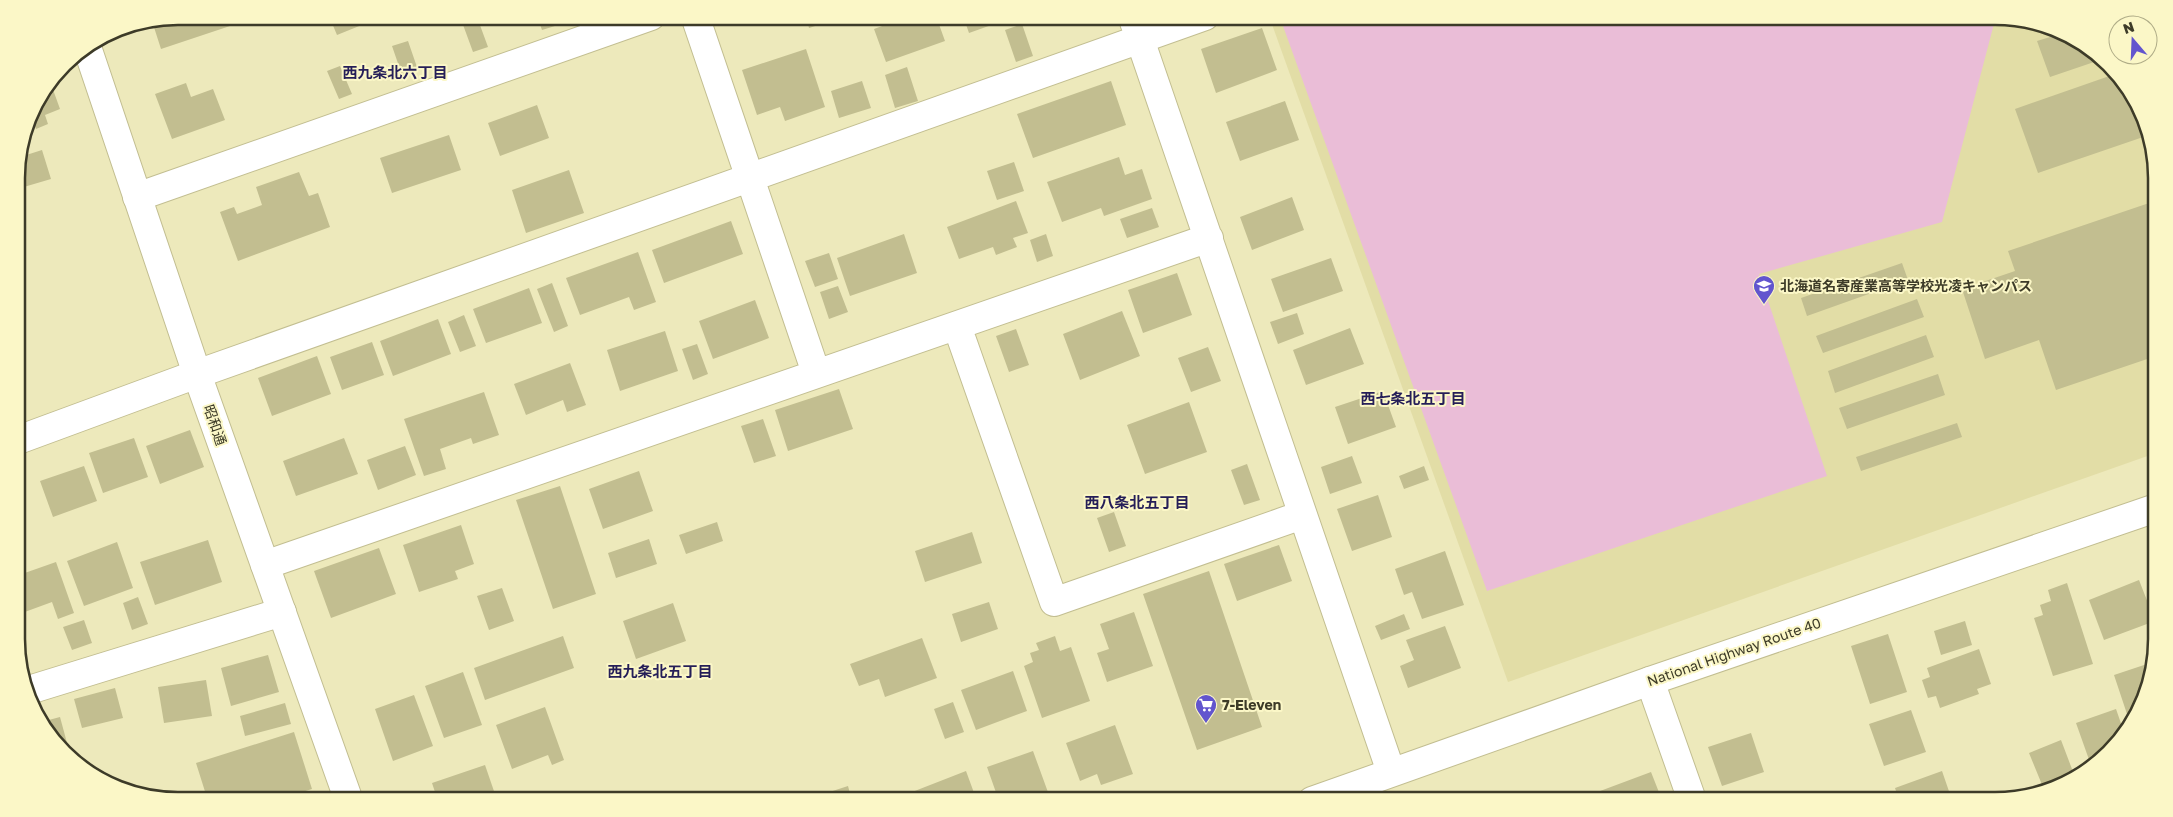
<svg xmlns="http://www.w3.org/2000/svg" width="2173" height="817" font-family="'Golos Text','Noto Sans JP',sans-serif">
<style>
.built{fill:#e2dda6}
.green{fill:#eabdd7}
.building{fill:#c2be90}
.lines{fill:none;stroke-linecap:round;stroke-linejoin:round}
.minor-casing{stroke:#c2be91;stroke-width:30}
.tertiary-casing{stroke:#c2be91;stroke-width:30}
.trunk-casing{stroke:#c2be91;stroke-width:30}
.minor{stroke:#fff;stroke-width:28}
.tertiary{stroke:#fff;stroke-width:28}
.trunk{stroke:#fff;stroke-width:28}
.labels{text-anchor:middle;stroke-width:4;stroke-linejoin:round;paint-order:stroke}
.poi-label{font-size:14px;font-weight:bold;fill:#3d3b28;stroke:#fbf7c7;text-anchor:start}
.street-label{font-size:14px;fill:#3d3b28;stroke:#fbf7c7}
.neighbourhood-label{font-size:15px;font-weight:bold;fill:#251e58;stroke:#fbf7c7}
.rim{fill:none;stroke:#3d3b28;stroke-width:2.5}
</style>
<rect width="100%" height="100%" fill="#ede9bb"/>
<!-- built -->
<path class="built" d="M1269 16H1995L2047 25 2117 72 2140 107 2155 157 2156 453 1508 682Z"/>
<!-- green -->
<path class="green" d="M1311 16H1996L1942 222 1759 274 1827 476 1487 591 1283 26Z"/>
<!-- building -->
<path class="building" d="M178 16H226L230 26 161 49 152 21Z
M329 16H384L337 35Z
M537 16H551L555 26 542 30Z
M806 16H829L831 21 809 28Z
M891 16H936L945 41 886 62 874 29 893 22Z
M963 16H1014V17L969 33Z
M477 17 488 47 473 52 462 22Z
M1022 24 1033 56 1016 62 1005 30Z
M1262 28 1277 70 1216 93 1201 49Z
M2060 34 2100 60 2050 77 2037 41Z
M408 41 418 70 402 75 392 46Z
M806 49 825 107 785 121 780 107 757 115 742 70Z
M340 66 352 94 339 99 327 71Z
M907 67 918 101 895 108 885 75Z
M2118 73 2140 107 2149 135 2038 173 2015 109Z
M862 81 871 108 839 118 831 91Z
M1111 81 1126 125 1033 158 1017 114Z
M186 83 191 97 213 89 225 120 172 139 155 94Z
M51 84 60 109 45 115 48 124 36 129 32 119 29 120 33 106Z
M1285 101 1299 140 1240 161 1226 122Z
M537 105 549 138 500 156 488 123Z
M449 135 461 170 392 193 380 158Z
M42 150 51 179 17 189V168L20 157Z
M1119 157 1125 175 1142 169 1152 199 1104 216 1101 208 1062 222 1047 182Z
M1014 162 1024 191 997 200 987 171Z
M569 170 584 213 526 233 512 190Z
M299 172 309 196 318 193 330 227 238 261 220 212 234 207 237 214 262 205 256 187Z
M1292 197 1304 230 1252 250 1240 217Z
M1016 201 1028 233 1013 238 1017 247 996 255 993 247 959 259 947 227Z
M2155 201 2156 356 2056 390 2039 340 1985 359 1962 289 2015 271 2008 251Z
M1152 208 1159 227 1127 238 1120 219Z
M731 221 743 254 664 283 652 250Z
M904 234 917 273 850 296 837 258Z
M1046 234 1053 256 1037 262 1030 240Z
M638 252 656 302 634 310 629 297 580 315 566 278Z
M829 253 838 279 815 287 805 261Z
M1331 258 1343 291 1283 312 1271 279Z
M1902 263 1908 280 1807 316 1801 298Z
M1177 273 1192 315 1143 333 1128 290Z
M552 283 568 326 554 332 537 289Z
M838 286 848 312 829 319 820 292Z
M529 288 542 323 486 343 473 309Z
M1917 299 1924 317 1823 353 1816 336Z
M755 300 769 338 713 359 699 321Z
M1122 311 1140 356 1080 380 1063 334Z
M1297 313 1304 334 1278 344 1270 322Z
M464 315 476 346 460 352 448 322Z
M438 319 451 354 393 376 380 341Z
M1350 328 1364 364 1306 385 1293 350Z
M1016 329 1029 365 1009 372 996 336Z
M665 331 678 371 620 391 607 350Z
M1926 335 1934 357 1835 393 1828 371Z
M372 342 384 375 342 390 330 357Z
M697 344 708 374 693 380 682 349Z
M1208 347 1221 381 1191 392 1178 358Z
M317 356 331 394 272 416 258 378Z
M570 363 586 405 567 412 563 400 526 415 514 384Z
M1938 374 1945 395 1847 429 1839 408Z
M839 389 853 429 788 451 775 410Z
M1383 391 1396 427 1348 444 1335 407Z
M484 392 499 435 473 444 471 438 440 449 446 469 424 476 404 419Z
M1189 402 1207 452 1145 474 1127 425Z
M763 419 776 456 754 463 741 426Z
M1957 423 1962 437 1861 471 1856 457Z
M190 430 204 467 160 484 146 446Z
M134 438 148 477 103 493 89 453Z
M344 438 358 474 296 496 283 461Z
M405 446 416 475 378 490 367 460Z
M1352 456 1362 483 1330 494 1321 467Z
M1247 464 1260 500 1244 505 1231 470Z
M84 466 97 501 53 517 40 481Z
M1424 466 1429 480 1404 489 1399 476Z
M639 471 653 511 603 529 589 489Z
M560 486 596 594 553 609 516 500Z
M1378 495 1392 537 1352 551 1337 509Z
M1114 512 1126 546 1109 552 1097 518Z
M717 522 723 541 686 554 679 535Z
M461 525 474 564 455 571 458 579 419 592 403 545Z
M972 532 982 563 925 582 915 551Z
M649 539 657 564 616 578 608 553Z
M208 540 222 582 155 605 140 562Z
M117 542 133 588 84 606 67 561Z
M1279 545 1292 581 1237 601 1224 564Z
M379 548 396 594 331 618 314 571Z
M1445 551 1464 605 1422 619 1412 592 1404 595 1395 569Z
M56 562 74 613 58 619 52 602 22 613 19 603V575Z
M1209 571 1262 727 1197 750 1143 594Z
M2139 580 2155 621 2104 640 2089 600Z
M2067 583 2093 664 2053 676 2034 618 2043 615 2040 605 2051 601 2048 590Z
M502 588 514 621 489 630 477 596Z
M138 597 148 624 132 630 123 603Z
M989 602 998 629 961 642 952 614Z
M673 603 686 641 636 659 623 621Z
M1134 612 1153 666 1107 682 1097 653 1109 649 1100 624Z
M1404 614 1410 629 1381 640 1375 626Z
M84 620 92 643 72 650 63 627Z
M1965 621 1972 645 1941 655 1934 631Z
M1445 626 1461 668 1408 688 1400 666 1414 660 1406 640Z
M1888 634 1907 692 1870 704 1851 646Z
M563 636 574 668 485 700 474 668Z
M1055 636 1060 651 1071 647 1090 701 1042 718 1024 666 1033 662 1030 653 1039 650 1036 643Z
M922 638 937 678 885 697 879 679 859 686 850 664Z
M1979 649 1991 684 1977 689 1979 694 1940 708 1936 696 1928 698 1922 680 1930 677 1927 668Z
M268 655 279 692 231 706 221 668Z
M2153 662 2148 691 2135 715 2128 717 2114 675Z
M1013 671 1027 711 976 730 961 690Z
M463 672 482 725 444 738 425 686Z
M206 680 212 716 164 723 158 687Z
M115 688 123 718 82 728 74 699Z
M414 695 433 746 393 761 375 709Z
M953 702 964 732 945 739 934 709Z
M285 703 291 724 245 736 240 716Z
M545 707 564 760 552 765 548 755 512 769 496 725Z
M2116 709 2125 735 2092 768 2076 723Z
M1911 710 1926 752 1884 766 1869 724Z
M60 717 70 754 56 745 45 721Z
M1115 725 1133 774 1101 785 1097 774 1080 781 1066 743Z
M294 732 312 789 273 801H208L196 763Z
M1751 733 1764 772 1722 786 1708 747Z
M2061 740 2075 777 2045 792 2029 753Z
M1033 751 1049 795 1032 801H999L987 767Z
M485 765 496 797 485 801H438L432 783Z
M966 771 977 801H910L907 794Z
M1942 771 1952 800H1899L1895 788Z
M1651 772 1662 800H1576Z
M848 786 852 801H805V800Z
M1526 794 1528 801H1508V800Z"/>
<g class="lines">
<!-- minor casing -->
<g class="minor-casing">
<path id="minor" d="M695 16 816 373
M1132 16 1391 772
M137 197 651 16
M957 326 1054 602 1302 515
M18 440 197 374 1205 16
M265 565 1209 238
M1650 681 1692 800
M29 690 282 612"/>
</g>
<!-- tertiary casing -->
<g class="tertiary-casing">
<path id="tertiary" d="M87 47 197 374 349 801"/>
</g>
<!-- trunk casing -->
<g class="trunk-casing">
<path id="trunk" d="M1312 801 1650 681 2156 508"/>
</g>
<!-- minor -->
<use href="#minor" class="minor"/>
<!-- tertiary -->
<use href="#tertiary" class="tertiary"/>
<!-- trunk -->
<use href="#trunk" class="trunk"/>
</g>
<!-- icons -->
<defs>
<g id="school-pin" transform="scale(1.125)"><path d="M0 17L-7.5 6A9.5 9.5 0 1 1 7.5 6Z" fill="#6255ce" stroke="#fbf7c7"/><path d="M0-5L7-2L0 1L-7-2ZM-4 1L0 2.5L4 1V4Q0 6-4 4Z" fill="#fff"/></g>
<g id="supermarket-pin" transform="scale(1.125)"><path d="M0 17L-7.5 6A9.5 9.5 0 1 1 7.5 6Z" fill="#6255ce" stroke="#fbf7c7"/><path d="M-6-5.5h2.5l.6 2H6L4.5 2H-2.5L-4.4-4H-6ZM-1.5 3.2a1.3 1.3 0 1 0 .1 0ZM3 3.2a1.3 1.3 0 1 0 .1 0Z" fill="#fff"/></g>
</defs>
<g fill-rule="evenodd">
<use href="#school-pin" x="1764" y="286"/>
<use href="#supermarket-pin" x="1206" y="705"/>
</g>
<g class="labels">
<!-- poi labels -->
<g class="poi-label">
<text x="1780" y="291">北海道名寄産業高等学校光凌キャンパス</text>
<text x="1222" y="710">7-Eleven</text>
</g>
<!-- street labels -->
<g class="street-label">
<text transform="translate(215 425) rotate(71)" y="5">昭和通</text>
<text transform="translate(1734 652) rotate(-19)" y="5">National Highway Route 40</text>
</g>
<!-- neighbourhood labels -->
<g class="neighbourhood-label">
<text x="395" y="78">西九条北六丁目</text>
<text x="1413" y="404">西七条北五丁目</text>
<text x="1137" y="508">西八条北五丁目</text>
<text x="660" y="677">西九条北五丁目</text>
</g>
</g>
<!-- crop -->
<path d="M0 0H2173V817H0ZM178 25H1995A153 153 0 0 1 2148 178V639A153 153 0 0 1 1995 792H178A153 153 0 0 1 25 639V178A153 153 0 0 1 178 25Z" fill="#fbf7c7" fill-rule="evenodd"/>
<path class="rim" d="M178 25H1995A153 153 0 0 1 2148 178V639A153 153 0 0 1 1995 792H178A153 153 0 0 1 25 639V178A153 153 0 0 1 178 25Z"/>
<!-- north arrow -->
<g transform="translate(2133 40) rotate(341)"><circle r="24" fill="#fbf7c7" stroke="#afac87"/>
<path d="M0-4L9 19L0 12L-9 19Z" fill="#6255ce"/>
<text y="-8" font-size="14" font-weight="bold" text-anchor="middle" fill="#3d3b28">N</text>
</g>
</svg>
